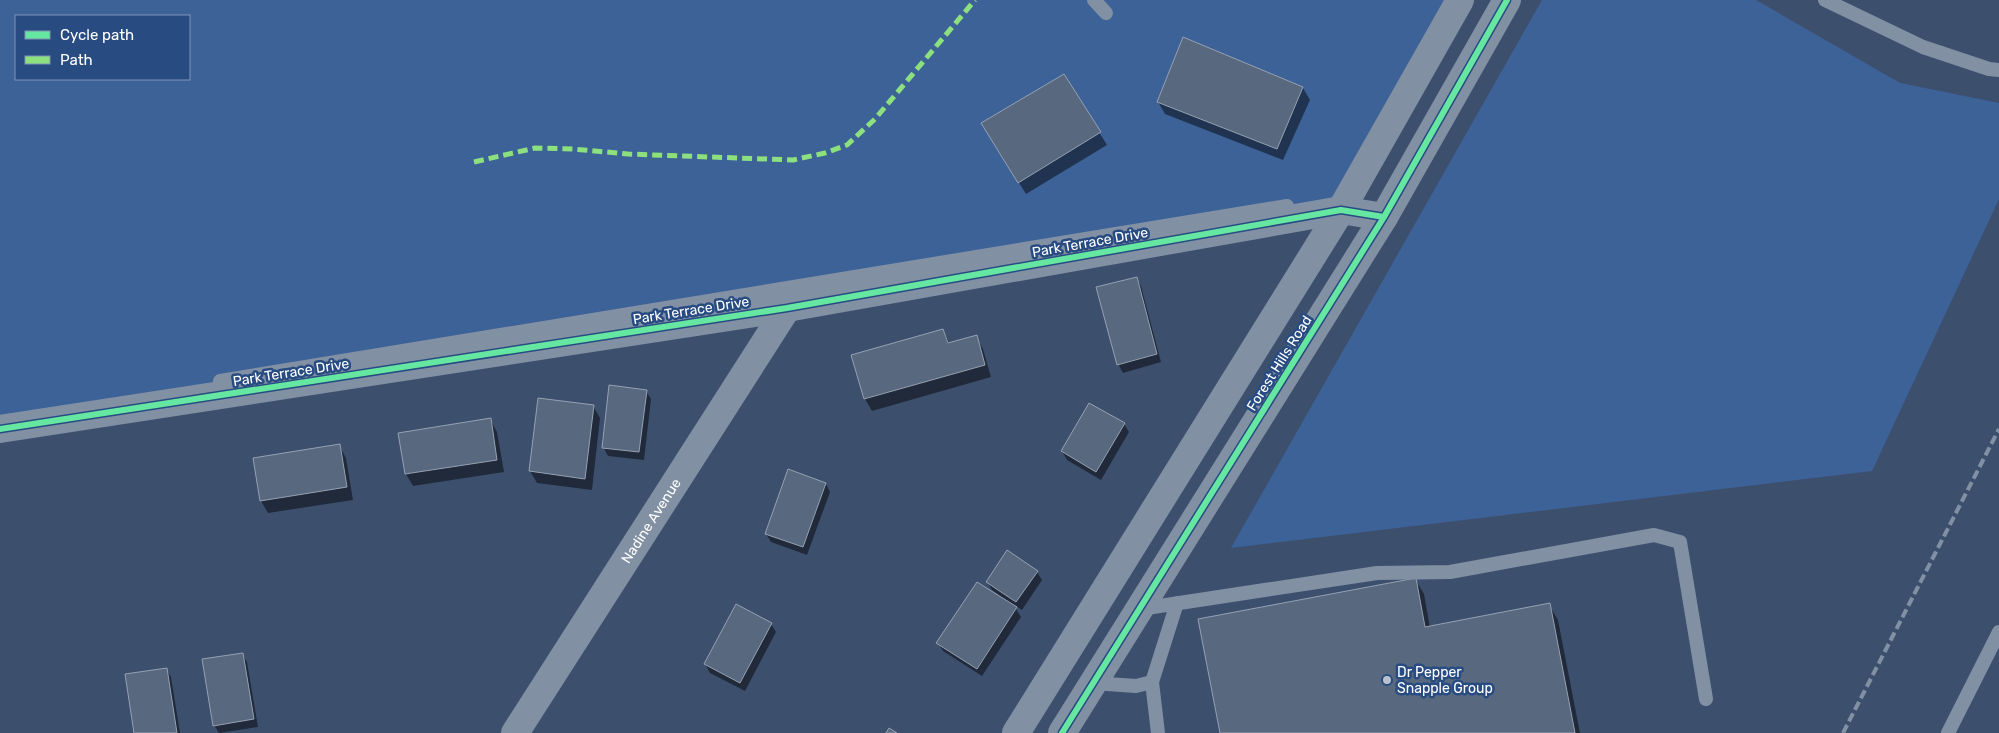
<svg xmlns="http://www.w3.org/2000/svg" width="1999" height="733" font-family="Rubik,sans-serif">
<style>
.green{fill:#3d6298;fill-rule:evenodd}
.shadow{fill:#0007}
.building{fill:#58687f;stroke:#96a1b2}
.lines{fill:none;stroke-linecap:round;stroke-linejoin:round}
.service{stroke:#8290a4;stroke-width:14}
.minor{stroke:#8290a4;stroke-width:28}
.tertiary{stroke:#8290a4;stroke-width:28}
.rail{stroke:#8290a4;stroke-width:4;stroke-dasharray:9 4;stroke-linecap:butt}
.quiet{stroke:#8de07e;stroke-width:5;stroke-dasharray:10 5;stroke-linecap:butt}
.cycleway-casing{stroke:#284c82;stroke-width:9}
.cycleway{stroke:#66e7a1;stroke-width:6}
.poi-dot{fill:#bbc2cc;stroke:#284c82;stroke-width:2}
.labels{text-anchor:middle;stroke-width:5;stroke-linejoin:round;paint-order:stroke}
.street-label{font-size:14px;fill:#fff;stroke:#284c82}
.poi-label{font-size:14px;fill:#fff;stroke:#284c82;text-anchor:start}
</style>
<rect width="100%" height="100%" fill="#3c506e"/>
<!-- green -->
<path class="green" d="M0 0H1444L1327 207 0 428ZM16 16H189V79H16Z
M1542 0H1756L1900 83 1999 103V199L1872 471 1231 548Z"/>
<!-- shadow -->
<path class="shadow" d="M1184 39 1303 88 1310 100 1283 160 1165 114 1158 102Z
M1064 75 1107 145 1026 194 990 136Z
M1136 278 1141 286 1161 362 1123 373 1118 364Z
M943 330 950 344 976 337 983 349 991 377 872 411 865 399Z
M646 391 651 399 644 460 608 456 603 447Z
M593 406 600 418 592 490 537 483 530 471Z
M490 419 497 432 504 472 413 486 406 474 400 434Z
M1124 424 1129 432 1101 480 1067 460 1062 451Z
M339 445 346 458 353 500 268 513 261 501Z
M826 484 830 492 807 555 771 542 766 534Z
M1037 572 1042 580 1022 610 1013 604 1021 617 982 676 943 651 938 643 999 595 992 590 987 582Z
M1415 579 1424 594 1430 628 1549 605 1558 620 1580 733H1221Z
M771 624 776 632 745 691 710 673 705 664Z
M242 654 247 662 258 727 219 733 214 725Z
M166 669 171 677 180 733H135Z"/>
<!-- building -->
<path class="building" d="M1183 37 1303 87 1277 149 1157 102Z
M1064 74 1101 132 1018 183 981 123Z
M1137 277 1157 354 1117 365 1096 287Z
M943 329 948 343 977 335 985 365 864 399 851 355Z
M609 385 647 390 639 452 602 448Z
M538 398 594 405 585 479 529 471Z
M1089 403 1125 423 1096 472 1061 451Z
M491 418 497 460 405 474 398 433Z
M340 444 347 487 260 501 253 458Z
M788 469 826 483 803 547 765 534Z
M1007 550 1038 571 1016 602 986 582Z
M1416 578 1425 627 1550 603 1575 733H1220L1198 619Z
M977 582 1017 607 977 669 936 643Z
M736 604 772 623 740 683 704 664Z
M243 653 254 719 213 726 202 659Z
M167 668 177 733H134L125 674Z
M889 728 897 733H886Z"/>
<g class="lines">
<!-- service -->
<path class="service" d="M1094 0 1106 13
M1825 0 1923 47 1989 69 1999 70
M220 381 1287 206
M1140 609 1377 573 1450 572 1654 535 1680 542 1706 699
M1152 682 1158 733
M1093 683 1136 686 1152 682 1177 603
M1948 733 1999 632"/>
<!-- minor -->
<g class="minor">
<path d="M0 429 787 308 1341 210 1384 217"/>
<path id="s1" d="M515 733 787 308"/>
</g>
<!-- tertiary -->
<path class="tertiary" d="M1016 733 1341 210 1460 0
M1062 733 1384 217 1507 0"/>
<!-- rail -->
<path class="rail" d="M1843 733 1999 429"/>
<!-- quiet -->
<path class="quiet" d="M474 162 535 148 573 149 628 154 793 160 825 153 847 145 875 119 975 0"/>
<!-- cycleway casing -->
<g class="cycleway-casing">
<path id="cycleway" d="M0 429 787 308 1341 210 1384 217
M1062 733 1384 217 1507 0"/>
</g>
<!-- cycleway -->
<use href="#cycleway" class="cycleway"/>
</g>
<!-- markers -->
<circle class="poi-dot" cx="1387" cy="680" r="5"/>
<g class="labels">
<!-- street labels -->
<g class="street-label">
<text transform="translate(1090 242) rotate(-10)" y="5">Park Terrace Drive</text>
<text transform="translate(691 310) rotate(-9)" y="5">Park Terrace Drive</text>
<text transform="translate(1279 363) rotate(-58)" y="5">Forest Hills Road</text>
<text transform="translate(291 372) rotate(-9)" y="5">Park Terrace Drive</text>
<text dy="5" stroke="none"><textPath href="#s1" startOffset="252">Nadine Avenue</textPath></text>
</g>
<!-- poi labels -->
<g class="poi-label">
<text x="1397" y="677">Dr Pepper<tspan x="1397" dy="16">Snapple Group</tspan></text>
</g>
</g>
<!-- legend -->
<rect x="15" y="15" width="175" height="65" fill="#284c82" stroke="#7e94b4"/>
<rect x="25" y="31" width="25" height="8" fill="#66e7a1" stroke="#7e94b4"/>
<text x="60" y="40" font-size="15" fill="#ffffff">Cycle path</text>
<rect x="25" y="56" width="25" height="8" fill="#8de07e" stroke="#7e94b4"/>
<text x="60" y="65" font-size="15" fill="#ffffff">Path</text>
</svg>
